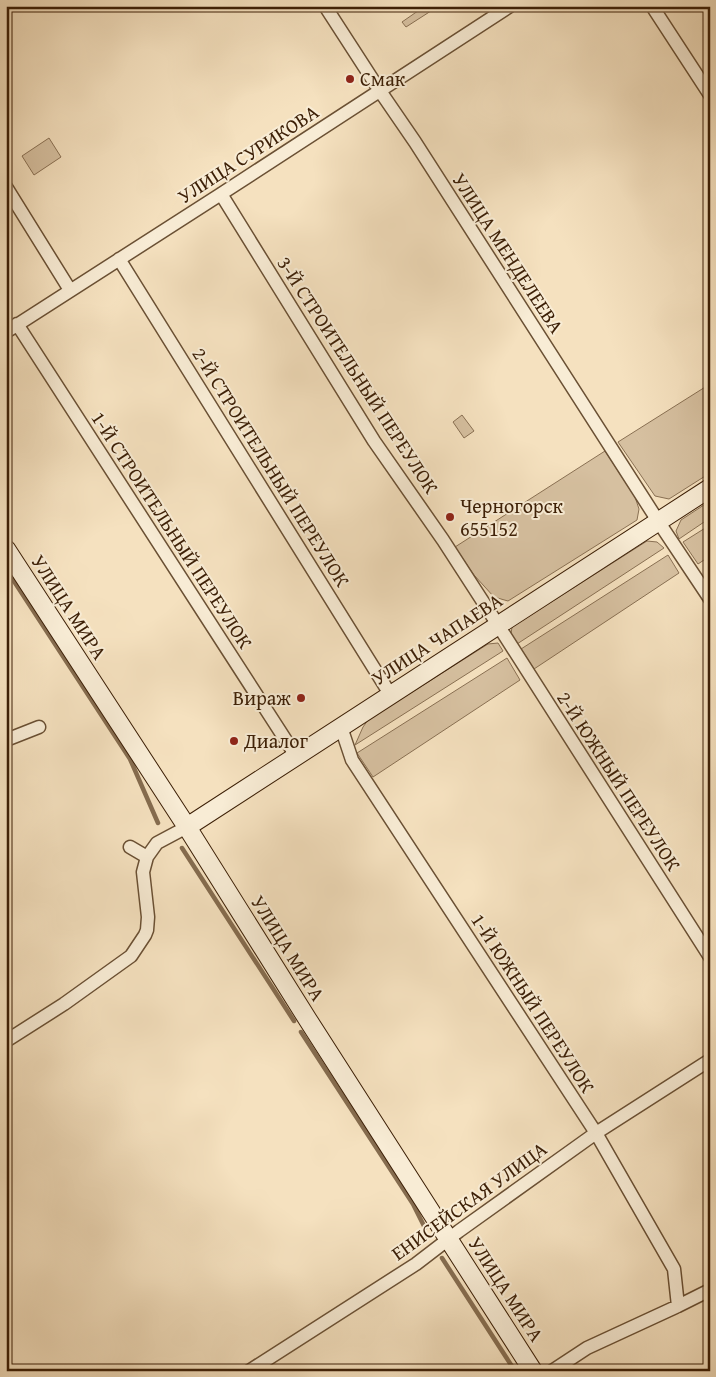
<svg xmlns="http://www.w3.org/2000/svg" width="716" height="1377" font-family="'Gentium Book Plus',serif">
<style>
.green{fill:#d6c0a0;stroke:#897053}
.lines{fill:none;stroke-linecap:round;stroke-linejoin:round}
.stream{stroke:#856c4f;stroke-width:4.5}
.street-casing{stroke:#6a5034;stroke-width:15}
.secondary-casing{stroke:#3c1f06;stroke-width:20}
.street{stroke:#f8ecd5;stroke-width:12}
.secondary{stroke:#f8ecd5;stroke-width:18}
.poi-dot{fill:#8f2418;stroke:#f8ecd5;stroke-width:2}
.labels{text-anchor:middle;stroke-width:4;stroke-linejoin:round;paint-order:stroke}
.poi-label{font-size:20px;fill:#3c1f06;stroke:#f8ecd5;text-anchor:start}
.street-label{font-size:20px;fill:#3c1f06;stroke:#f8ecd5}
</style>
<rect width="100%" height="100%" fill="#f5e1bf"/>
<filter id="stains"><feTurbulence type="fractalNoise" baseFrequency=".004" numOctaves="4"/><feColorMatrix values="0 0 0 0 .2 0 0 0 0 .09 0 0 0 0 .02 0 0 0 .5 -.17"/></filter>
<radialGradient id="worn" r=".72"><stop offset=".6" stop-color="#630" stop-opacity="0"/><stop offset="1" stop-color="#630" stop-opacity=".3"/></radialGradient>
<!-- green -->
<path class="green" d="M425 6H432L434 9 406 27 402 22Z
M49 138 61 157 34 175 22 156Z
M710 384V473L669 499 655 496 618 442Z
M462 415 474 431 464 438 453 422Z
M605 451 635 497 639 509 637 520 508 601 494 597 474 575 455 547Z
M710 501V518L679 539 676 531 681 520Z
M710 525V556L698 564 683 542Z
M647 541 657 542 664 548 517 644 511 634 512 627Z
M668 555 679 573 534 669 521 649Z
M498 643 503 651 355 745 363 727 368 720 488 644Z
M507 658 520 680 373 777 357 753Z"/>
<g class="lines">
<!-- stream -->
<path class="stream" d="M6 569 130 759 158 823
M182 848 294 1021
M301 1032 413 1204 425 1228
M442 1258 515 1371"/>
<!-- street casing -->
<g class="street-casing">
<path id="street" d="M325 6 380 91 415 142 658 521 710 599
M652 6 710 95
M6 187 70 290
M221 194 374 441 443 540 498 625 710 957
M119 259 390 694
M17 324 296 756
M6 332 221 194 510 6
M341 727 352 760 596 1133 674 1269 678 1306
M6 740 39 727
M130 847 147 857
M6 1041 64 1004 131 956 145 935 147 930 148 917 143 872 147 857 157 843 187 827
M249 1371 416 1264 459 1231 596 1133 710 1060
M552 1371 587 1348 678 1306 710 1290"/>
</g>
<!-- secondary casing -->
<g class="secondary-casing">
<path id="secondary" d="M6 549 187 827 308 1020 533 1371
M187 827 710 488"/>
</g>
<!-- street -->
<use href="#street" class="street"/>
<!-- secondary -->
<use href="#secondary" class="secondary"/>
</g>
<!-- markers -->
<g class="poi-dot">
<circle cx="350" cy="79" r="5"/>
<circle cx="450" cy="517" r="5"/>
<circle cx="301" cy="698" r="5"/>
<circle cx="234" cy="741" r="5"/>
</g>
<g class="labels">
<!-- poi labels -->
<g class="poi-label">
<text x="360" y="86">Смак</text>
<text x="460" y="513">Черногорск<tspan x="460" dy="23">655152</tspan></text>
<text x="291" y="705" text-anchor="end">Вираж</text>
<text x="244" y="748">Диалог</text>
</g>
<!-- street labels -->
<g class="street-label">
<text transform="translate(248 154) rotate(-33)" y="7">УЛИЦА СУРИКОВА</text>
<text transform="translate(508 253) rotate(57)" y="7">УЛИЦА МЕНДЕЛЕЕВА</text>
<text transform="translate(358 375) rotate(57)" y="7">3-Й СТРОИТЕЛЬНЫЙ ПЕРЕУЛОК</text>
<text transform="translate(271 467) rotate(58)" y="7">2-Й СТРОИТЕЛЬНЫЙ ПЕРЕУЛОК</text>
<text transform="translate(172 530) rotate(57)" y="7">1-Й СТРОИТЕЛЬНЫЙ ПЕРЕУЛОК</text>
<text transform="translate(69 607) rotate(57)" y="7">УЛИЦА МИРА</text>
<text transform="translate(437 639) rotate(-33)" y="7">УЛИЦА ЧАПАЕВА</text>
<text transform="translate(619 781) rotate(57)" y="7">2-Й ЮЖНЫЙ ПЕРЕУЛОК</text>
<text transform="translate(288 948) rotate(58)" y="7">УЛИЦА МИРА</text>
<text transform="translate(533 1003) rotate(57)" y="7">1-Й ЮЖНЫЙ ПЕРЕУЛОК</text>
<text transform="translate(469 1201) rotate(-36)" y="7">ЕНИСЕЙСКАЯ УЛИЦА</text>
<text transform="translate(506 1289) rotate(57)" y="7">УЛИЦА МИРА</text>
</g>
</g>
<!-- margin -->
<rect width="716" height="1377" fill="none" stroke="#f5e1bf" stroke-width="25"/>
<rect x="8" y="8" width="701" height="1362" fill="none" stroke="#3c1f06" stroke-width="2.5"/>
<rect x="12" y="12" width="691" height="1352" fill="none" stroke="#3c1f06"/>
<rect width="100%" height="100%" filter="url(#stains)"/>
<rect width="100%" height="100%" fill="url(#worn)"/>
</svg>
